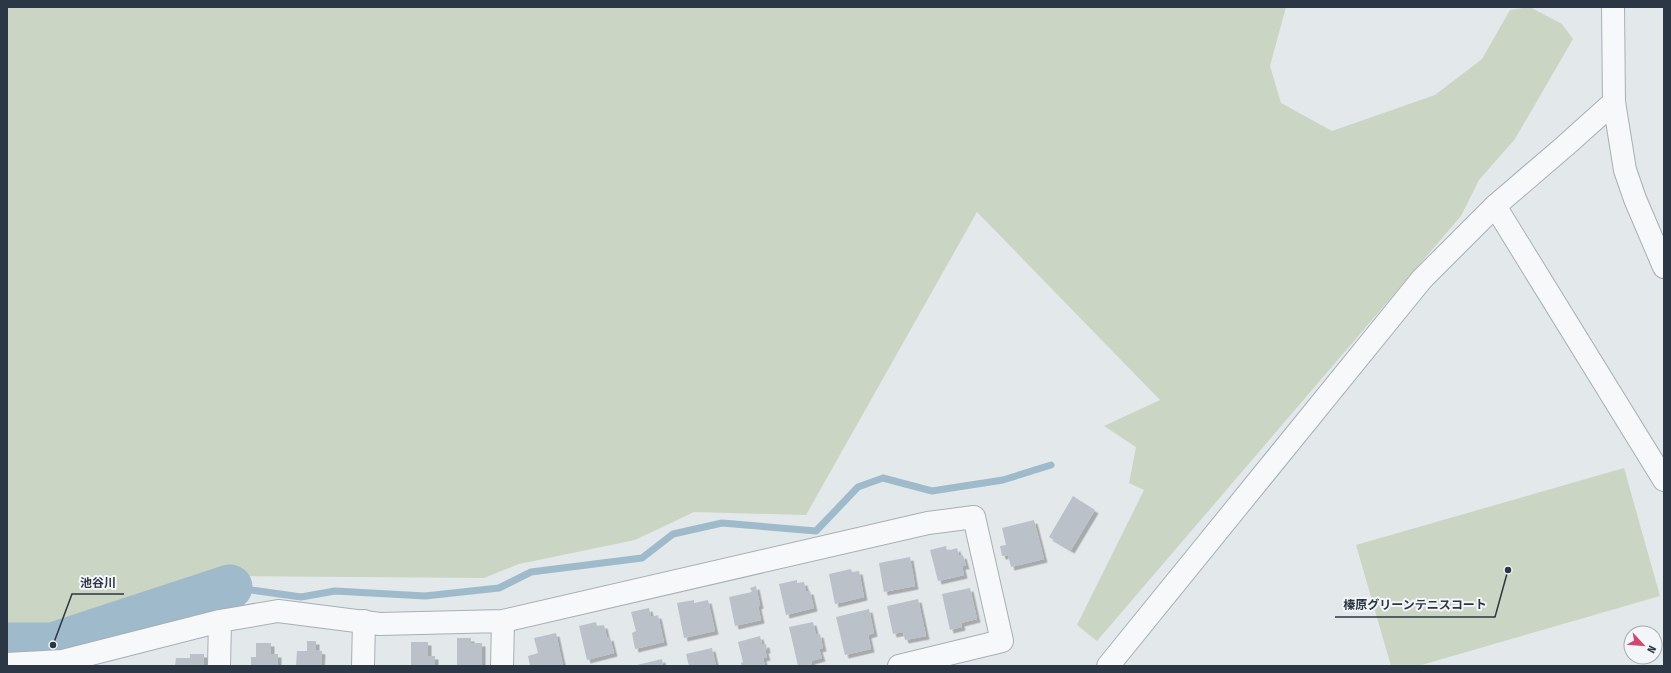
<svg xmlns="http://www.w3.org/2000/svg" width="1671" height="673" font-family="'Fira Sans Condensed','Noto Sans JP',sans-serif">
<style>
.green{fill:#cbd5c4}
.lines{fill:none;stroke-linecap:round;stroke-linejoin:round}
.stream{stroke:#9ebacb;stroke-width:7}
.river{stroke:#9ebacb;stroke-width:45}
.building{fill:#bac1c9;filter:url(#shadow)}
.minor-casing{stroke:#a8afb6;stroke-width:24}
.tertiary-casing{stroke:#a8afb6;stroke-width:24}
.minor{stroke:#f6f8f9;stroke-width:22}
.tertiary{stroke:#f6f8f9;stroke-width:22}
.leader{fill:none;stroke:#2b3744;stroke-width:1.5}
.callout-dot{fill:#2b3744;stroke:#f3f6f8;stroke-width:1.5}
.callout-label{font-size:12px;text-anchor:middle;font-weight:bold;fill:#2b3744;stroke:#f3f6f8;stroke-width:4;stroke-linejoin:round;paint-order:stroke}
</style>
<defs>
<filter id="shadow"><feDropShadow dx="3.5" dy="3.5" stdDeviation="0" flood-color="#0004"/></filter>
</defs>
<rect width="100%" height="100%" fill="#e3e8eb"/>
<!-- green -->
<path class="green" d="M7 7H1286L1270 66 1281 103 1332 131 1435 95 1482 59 1510 10 1530 7 1562 24 1573 39 1515 139 1479 180 1461 216 1097 641 1077 625 1144 490 1129 483 1136 447 1104 426 1160 400 977 212 806 515 694 512 635 540 519 564 484 578 219 576 48 633H7Z
M1624 468 1660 596 1418 666H1391L1356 545Z"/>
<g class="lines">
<!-- stream -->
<path class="stream" d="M230 587 301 597 335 591 425 596 499 588 531 572 642 558 673 534 722 523 816 531 858 487 883 478 932 491 1003 480 1051 465"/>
<!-- river -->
<path class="river" d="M7 645H53L230 587"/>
</g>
<!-- building -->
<path class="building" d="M1073 496 1095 510 1071 550 1049 537Z
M1034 520 1044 559 1011 567 1008 555 1002 556 1000 546 1006 545 1002 528Z
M946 546 947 551 957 548 959 556 963 555 966 566H962L964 575 938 581 930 550Z
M910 557 915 586 884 592 879 563Z
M851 569 852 572 859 571 864 597 835 604 829 574Z
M797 580V583L804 582 806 591H810L814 608 786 615 779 584Z
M756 586 760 605 758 606 761 620 735 626 729 597 752 592 750 588Z
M970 588 977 619 961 623 962 627 950 630 942 594Z
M918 599 926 636 905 640 903 632 893 634 887 606Z
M694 600V603L708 600 715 631 684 638 677 603Z
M649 608 651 617 658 615 664 642 635 649 632 633 636 631 631 612Z
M869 609 874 633 868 635 871 649 845 655 836 617Z
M596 622 597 626 604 625 607 638 610 637 614 653 587 660 579 626Z
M813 622 816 635 820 634 823 648 819 649 822 658 811 661 812 664 798 666 789 627Z
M556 633 563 666H530L528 656 538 653 534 638Z
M760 636 762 645 766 644 767 650H765L767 657 763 658 765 666H742L741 663 743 662 738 642Z
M457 638H471V643H482V666H457Z
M307 641H316V650L322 651 321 666H296L297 651H307Z
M411 642H428V656H435V666H411Z
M256 643H271V654H278V666H251V657H256Z
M712 648 716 666H689L686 654Z
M190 654H204V666H175L176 658H190Z
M662 659 663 666H637V665Z"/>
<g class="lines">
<!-- minor casing -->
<g class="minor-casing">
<path id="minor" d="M1495 206 1664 480
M7 664 63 661 220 621 278 611 380 624 503 621 928 523 974 517 1002 641 899 666
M219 666 220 621
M502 666 503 621"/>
</g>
<!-- tertiary casing -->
<g class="tertiary-casing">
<path id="tertiary" d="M1613 7 1614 102 1625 170 1635 199 1664 267
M363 666 364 621
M1108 666 1422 279 1495 206 1565 146 1614 102"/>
</g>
<!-- minor -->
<use href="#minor" class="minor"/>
<!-- tertiary -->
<use href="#tertiary" class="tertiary"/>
</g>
<!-- callouts -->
<path class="leader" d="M53 645L72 594H124M1508 570L1495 617H1335"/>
<g class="callout-dot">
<circle cx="53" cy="645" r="4"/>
<circle cx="1508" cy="570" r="4"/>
</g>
<g class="callout-label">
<text x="98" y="587">池谷川</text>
<text x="1415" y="609">榛原グリーンテニスコート</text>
</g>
<!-- border -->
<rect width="1671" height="673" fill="none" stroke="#2b3744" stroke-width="16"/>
<!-- north arrow -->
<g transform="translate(1643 645) rotate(116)"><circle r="19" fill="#f3f6f8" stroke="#a3aab0"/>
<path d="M0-3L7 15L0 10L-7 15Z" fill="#d04870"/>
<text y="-6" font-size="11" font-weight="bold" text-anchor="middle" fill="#2b3744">N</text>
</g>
</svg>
